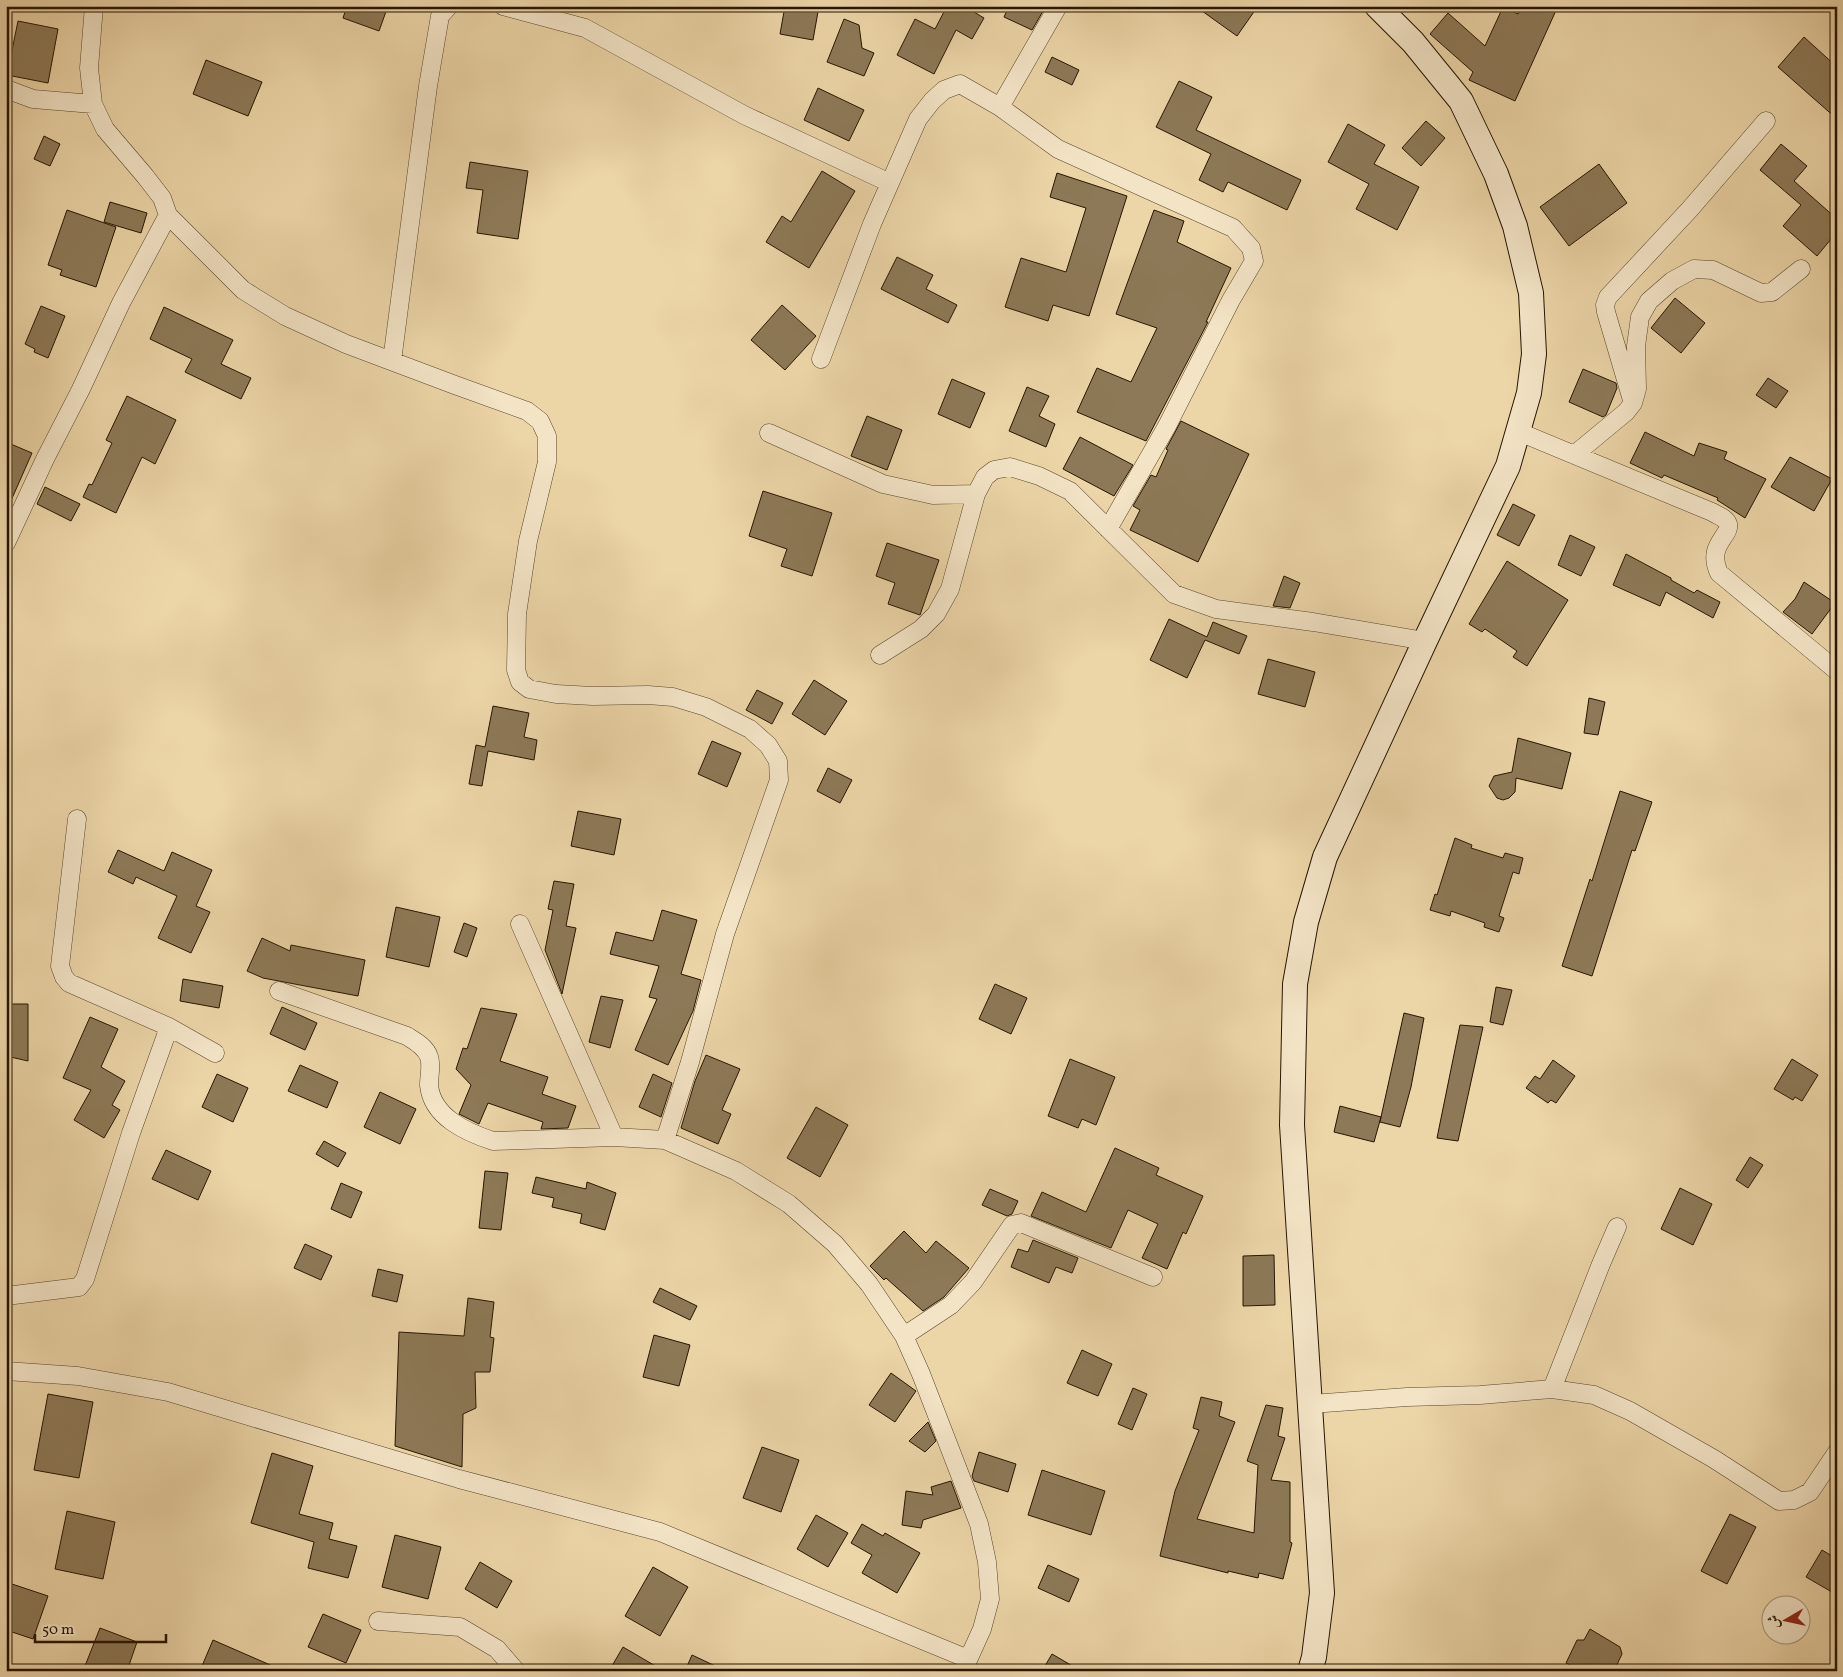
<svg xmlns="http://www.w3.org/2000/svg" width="1843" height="1677" font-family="Vollkorn,Amiri,serif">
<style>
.building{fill:#8d7957;stroke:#261500}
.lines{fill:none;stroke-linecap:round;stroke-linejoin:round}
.street-casing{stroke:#58452a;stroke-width:19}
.secondary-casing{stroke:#261500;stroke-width:26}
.street{stroke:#f3e4c6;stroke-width:18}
.secondary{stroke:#f3e4c6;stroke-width:24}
</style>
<rect width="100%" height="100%" fill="#ecd5a7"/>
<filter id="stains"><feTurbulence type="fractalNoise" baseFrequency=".004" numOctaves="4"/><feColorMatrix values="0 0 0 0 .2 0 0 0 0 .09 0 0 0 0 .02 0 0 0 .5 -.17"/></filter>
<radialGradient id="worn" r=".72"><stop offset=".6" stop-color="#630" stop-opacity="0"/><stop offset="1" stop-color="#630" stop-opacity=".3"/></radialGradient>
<!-- building -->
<path class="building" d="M347 6H388L379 31 343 18Z
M785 6H819L813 40 780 34Z
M947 6H964L984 18 972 39 956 30 934 74 897 55 915 19 935 29Z
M1009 6H1046L1032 30 1004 17Z
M1195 6H1258L1237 36Z
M1522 6H1558L1515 101 1469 80 1473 72 1430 34 1448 13 1485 46 1503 7 1518 14Z
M844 19 859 25 862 48 874 53 864 76 827 62Z
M18 21 58 29 48 83 7 75Z
M1804 37 1837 67V119L1778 67Z
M1052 57 1079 70 1072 85 1045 72Z
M206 60 262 82 248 116 193 94Z
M1179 81 1212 97 1196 130 1301 180 1287 210 1228 182 1223 192 1199 180 1211 154 1156 127Z
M818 88 864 110 849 141 804 120Z
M1426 121 1445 138 1421 166 1402 148Z
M1348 124 1385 145 1374 164 1419 187 1397 230 1356 209 1369 184 1328 162Z
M44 136 60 144 50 166 34 159Z
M1781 144 1807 166 1794 181 1837 219V232L1817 256 1783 226 1801 205 1760 170Z
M470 162 528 171 518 239 477 233 483 190 466 188Z
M1599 164 1627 203 1569 246 1540 207Z
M822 171 855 191 809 268 766 242 782 216 791 222Z
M1057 173 1127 196 1089 316 1053 305 1048 321 1005 307 1021 258 1066 272 1086 208 1050 197Z
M110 202 147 213 141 233 104 222Z
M67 210 116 227 96 287 60 275 62 270 48 265Z
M1154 210 1184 221 1177 242 1231 268 1206 322H1208L1146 441 1077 412 1097 368 1131 382 1157 328 1116 314Z
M897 257 933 275 926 289 957 305 948 323 881 289Z
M1675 298 1705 323 1681 353 1651 328Z
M782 305 816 336 785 370 751 340Z
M41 306 65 316 48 358 34 352 35 349 25 344Z
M164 307 233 340 221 364 251 378 241 399 185 372 192 359 150 339Z
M1583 369 1616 383 1617 388 1606 415 1603 417 1569 402Z
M1768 378 1788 391 1776 408 1756 395Z
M952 379 985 393 970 428 938 414Z
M1027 387 1049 396 1039 416 1055 424 1046 447 1009 431Z
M127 396 176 420 155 464 142 457 116 513 83 497 89 484 92 485 112 443 106 440Z
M867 416 902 430 887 470 851 456Z
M1181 421 1249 454 1198 562 1130 530 1140 510 1133 506 1151 475 1156 477 1168 450 1166 449Z
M1645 432 1694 456 1699 443 1727 452 1724 459 1766 479 1745 518 1717 500 1718 498 1664 475 1662 478 1630 463Z
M1080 437 1133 465 1114 496 1063 469Z
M6 442 32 453 6 512Z
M1790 457 1832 479 1814 511 1771 487Z
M45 487 80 504 71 521 37 504Z
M763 491 832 513 812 576 781 566 787 549 749 536Z
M1513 504 1535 515 1519 546 1497 535Z
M1570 535 1595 547 1581 576 1558 565Z
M887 543 939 560 920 615 888 604 895 583 876 576Z
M1626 554 1671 578V580L1694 593 1697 590 1720 602 1713 618 1666 592 1660 606 1613 585Z
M1507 561 1568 600 1527 666 1513 657 1517 651 1485 629 1482 632 1469 624Z
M1284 576 1300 583 1290 608 1273 606Z
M1804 582 1835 603 1812 634 1783 612 1795 599Z
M1169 619 1207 637 1213 622 1247 636 1239 654 1205 640 1187 678 1150 660Z
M1268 659 1315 672 1305 707 1258 694Z
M814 680 847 701 825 735 792 714Z
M757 690 783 703 772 724 746 710Z
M1589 698 1605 702 1598 735 1584 733Z
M493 706 529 713 524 737 537 740 534 760 488 751 482 786 469 784 476 745 485 747Z
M1518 738 1571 753 1562 789 1516 778 1515 792 1509 798 1503 800 1497 798 1489 786 1494 776 1512 772Z
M712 741 741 753 727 787 698 774Z
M828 768 852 780 840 803 817 791Z
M1620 791 1652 802 1635 851 1632 850 1592 976 1562 966 1590 879 1592 881Z
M578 811 621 819 614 855 571 846Z
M1455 838 1472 845 1471 848 1503 858 1505 853 1523 858 1519 874 1513 872 1499 916 1504 918 1499 932 1484 927 1485 923 1451 911 1450 916 1430 910 1435 894 1437 895Z
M118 850 164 871 172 852 212 870 196 906 210 912 191 953 158 938 177 896 136 877 133 884 108 872Z
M554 881 574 884 566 926 576 928 562 994 545 950 553 910 548 909Z
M396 907 440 917 429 967 386 957Z
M662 910 697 920 681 974 701 980 693 1011 668 1065 635 1050 657 999 649 997 659 966 610 954 616 932 653 941Z
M464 923 477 928 467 957 454 952Z
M262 938 290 951 291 945 365 960 358 996 263 978 247 971Z
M183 979 223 986 219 1008 180 1001Z
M995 984 1027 998 1011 1034 979 1019Z
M1496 987 1512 990 1503 1025 1490 1022Z
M601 996 623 1000 610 1048 589 1042Z
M6 1004H28V1061L6 1056Z
M282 1007 317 1023 305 1050 270 1034Z
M481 1008 517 1014 500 1061 548 1077 542 1094 576 1106 568 1128 541 1129 543 1122 488 1103 479 1124 459 1114 471 1085 456 1069 463 1048 467 1049Z
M1404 1013 1424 1018 1411 1087 1400 1127 1380 1122 1381 1117 1374 1142 1334 1132 1340 1106 1381 1117Z
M90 1017 118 1029 101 1067 125 1081 112 1105 120 1110 104 1138 74 1120 91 1090 63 1078Z
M1460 1025 1483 1027 1458 1141 1437 1138Z
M706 1055 740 1069 722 1110 731 1114 718 1144 681 1128 695 1081Z
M1070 1059 1115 1077 1096 1125 1082 1119 1078 1128 1048 1116Z
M1792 1059 1818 1075 1802 1101 1795 1097 1793 1100 1774 1089Z
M1553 1060 1575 1076 1556 1103 1551 1100 1548 1103 1526 1088 1535 1076 1540 1079Z
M300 1065 338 1082 327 1108 288 1091Z
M217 1074 248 1088 233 1122 202 1107Z
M653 1074 672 1083 661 1117 639 1107Z
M380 1092 416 1109 400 1144 364 1127Z
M816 1107 848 1125 820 1177 787 1158Z
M324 1141 346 1153 338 1167 316 1154Z
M1115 1148 1159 1168 1156 1175 1203 1196 1186 1234 1183 1232 1167 1269 1142 1258 1158 1224 1128 1210 1111 1248 1031 1216 1042 1192 1086 1212Z
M166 1150 211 1171 198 1200 152 1179Z
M1750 1157 1763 1165 1748 1188 1736 1180Z
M485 1171 508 1173 501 1230 479 1228Z
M536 1177 586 1189 587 1182 616 1193 605 1230 580 1223 582 1214 552 1207 554 1198 532 1193Z
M341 1183 362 1192 351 1218 331 1209Z
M1680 1188 1712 1204 1693 1245 1661 1229Z
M990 1189 1018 1201 1012 1214 1007 1216 982 1205Z
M904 1231 926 1253 936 1241 969 1268 944 1297 923 1311 886 1278 884 1280 870 1266Z
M1033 1240 1078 1258 1072 1273 1056 1267 1049 1283 1011 1267 1018 1249 1028 1252Z
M305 1244 332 1256 321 1280 294 1268Z
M1274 1255 1275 1305 1243 1306V1256Z
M378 1269 403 1275 397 1302 372 1296Z
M660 1288 697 1306 690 1320 653 1302Z
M468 1298 494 1302 490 1337 494 1338 490 1372H475L476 1408 463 1414 462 1467 395 1446 399 1332 464 1336Z
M654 1335 690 1345 679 1386 643 1377Z
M1082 1350 1112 1364 1098 1396 1067 1383Z
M891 1373 916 1391 895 1422 869 1405Z
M1133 1388 1147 1394 1132 1430 1118 1424Z
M48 1394 93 1402 79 1478 34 1470Z
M1201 1397 1222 1402 1219 1416 1235 1422 1197 1519 1254 1533 1258 1465 1247 1461 1266 1405 1283 1408 1278 1436 1285 1438 1271 1480 1290 1482V1542L1292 1543 1283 1579 1259 1573 1258 1578 1228 1571V1573L1160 1556 1175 1491 1199 1430 1193 1428Z
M928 1422 936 1441 925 1452 909 1441Z
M762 1447 799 1460 781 1512 743 1498Z
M979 1452 1016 1464 1008 1492 974 1481 972 1476Z
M272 1453 313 1466 299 1514 333 1523 329 1539 357 1546 348 1578 308 1568 314 1542 251 1523Z
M1042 1470 1105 1491 1091 1535 1028 1515Z
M951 1481 961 1508 923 1520 921 1528 902 1525 906 1491 933 1495 931 1487Z
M67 1511 115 1522 103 1579 55 1569Z
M1730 1514 1756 1527 1727 1584 1701 1571Z
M816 1515 848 1533 828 1567 797 1549Z
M862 1524 883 1536 885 1533 920 1553 897 1593 862 1573 872 1555 851 1543Z
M395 1535 441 1547 428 1599 382 1587Z
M1822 1550 1837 1559V1595L1806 1577Z
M480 1562 512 1581 497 1608 465 1589Z
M1048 1565 1079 1579 1069 1602 1038 1588Z
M653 1567 688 1587 660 1636 625 1616Z
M6 1582 48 1596 33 1639 6 1630Z
M323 1614 361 1630 346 1663 308 1647Z
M100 1628 137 1642 127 1671H83Z
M1590 1629 1620 1647 1622 1654 1614 1671H1582L1566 1663 1577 1640H1584Z
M213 1640 284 1671H212L202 1666Z
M623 1647 664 1671H609Z
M1052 1654 1081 1671H1042Z
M692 1655 726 1671H685Z"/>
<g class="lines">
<!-- street casing -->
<g class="street-casing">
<path id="street" d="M94 6 89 68 93 104 105 129 145 176 162 198 168 215 243 290 285 316 346 344 455 385 527 411 540 421 547 436V462L528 541 517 614 516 670 520 682 529 689 556 694 593 696 648 695 673 697 706 707 750 729 768 745 778 761 779 780 725 934 690 1062 665 1140
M503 6 585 28 744 115 890 183
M6 89 33 99 93 104
M1000 107 1058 6
M821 359 872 224 918 119 932 101 944 90 960 84 1000 107 1058 149 1233 228 1251 248 1254 261 1231 300 1167 426 1108 529
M392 361 428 86 440 16 449 6
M1632 400 1606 312 1605 305 1608 297 1690 209 1766 121
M1519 432 1712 512C1717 515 1726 518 1728 524 1731 536 1706 545 1719 573L1837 671
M769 433 883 484 933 495 976 494
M1574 455 1626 412 1633 403 1637 389 1636 346 1640 317 1649 301 1672 281 1694 269 1713 270 1761 293 1772 292 1801 269
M6 543 45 459 81 389 121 303 168 215
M880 655 921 629 936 614 950 589 976 494 985 477 994 470 1010 467 1039 476 1070 491 1174 594 1216 609 1313 622 1425 641
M77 819 60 966 64 977 69 983 169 1027 215 1053
M520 924 614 1137
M279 991 407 1036C415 1041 426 1047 429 1057 432 1065 429 1076 429 1085 432 1117 466 1132 493 1141L614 1137 665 1140 736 1171 789 1204 835 1244 869 1284 904 1336 921 1374 979 1524 987 1562 990 1599 982 1629 963 1671
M6 1296 79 1287 85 1279 131 1133 169 1027
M904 1336 951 1305 973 1282 1012 1225 1021 1223 1153 1277
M6 1371 78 1376 168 1392 459 1479 660 1532 968 1659
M1552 1389 1601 1264 1617 1227
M1311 1404 1407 1397 1480 1395 1552 1389 1594 1395 1630 1411 1714 1459 1779 1501 1794 1500 1810 1492 1837 1452
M378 1621 460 1627 497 1649 516 1671"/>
</g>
<!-- secondary casing -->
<g class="secondary-casing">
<path id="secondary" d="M1310 1671 1314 1657 1322 1593 1292 1125 1295 984 1306 922 1325 857 1425 641 1508 466 1529 393 1534 354 1531 293 1515 226 1496 174 1461 101 1413 42 1377 6"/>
</g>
<!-- street -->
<use href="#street" class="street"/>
<!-- secondary -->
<use href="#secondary" class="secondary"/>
</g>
<!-- margin -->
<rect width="1843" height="1677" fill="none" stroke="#ecd5a7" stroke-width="25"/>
<rect x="8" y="8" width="1828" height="1662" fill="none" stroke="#261500" stroke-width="2.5"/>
<rect x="12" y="12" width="1818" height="1652" fill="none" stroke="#261500"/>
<!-- north arrow -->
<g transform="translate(1786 1620) rotate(261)"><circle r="24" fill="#f3e4c6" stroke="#a19177"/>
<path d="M0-4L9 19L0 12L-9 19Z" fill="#8f2418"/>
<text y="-8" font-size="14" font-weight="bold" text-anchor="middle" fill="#261500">ش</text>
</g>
<!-- scale -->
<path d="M35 1634v8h131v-8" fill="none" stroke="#261500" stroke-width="2.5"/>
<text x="42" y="1634" font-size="15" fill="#261500" stroke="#f3e4c6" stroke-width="4" paint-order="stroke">50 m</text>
<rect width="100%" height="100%" filter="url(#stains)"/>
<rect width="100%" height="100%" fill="url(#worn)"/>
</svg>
